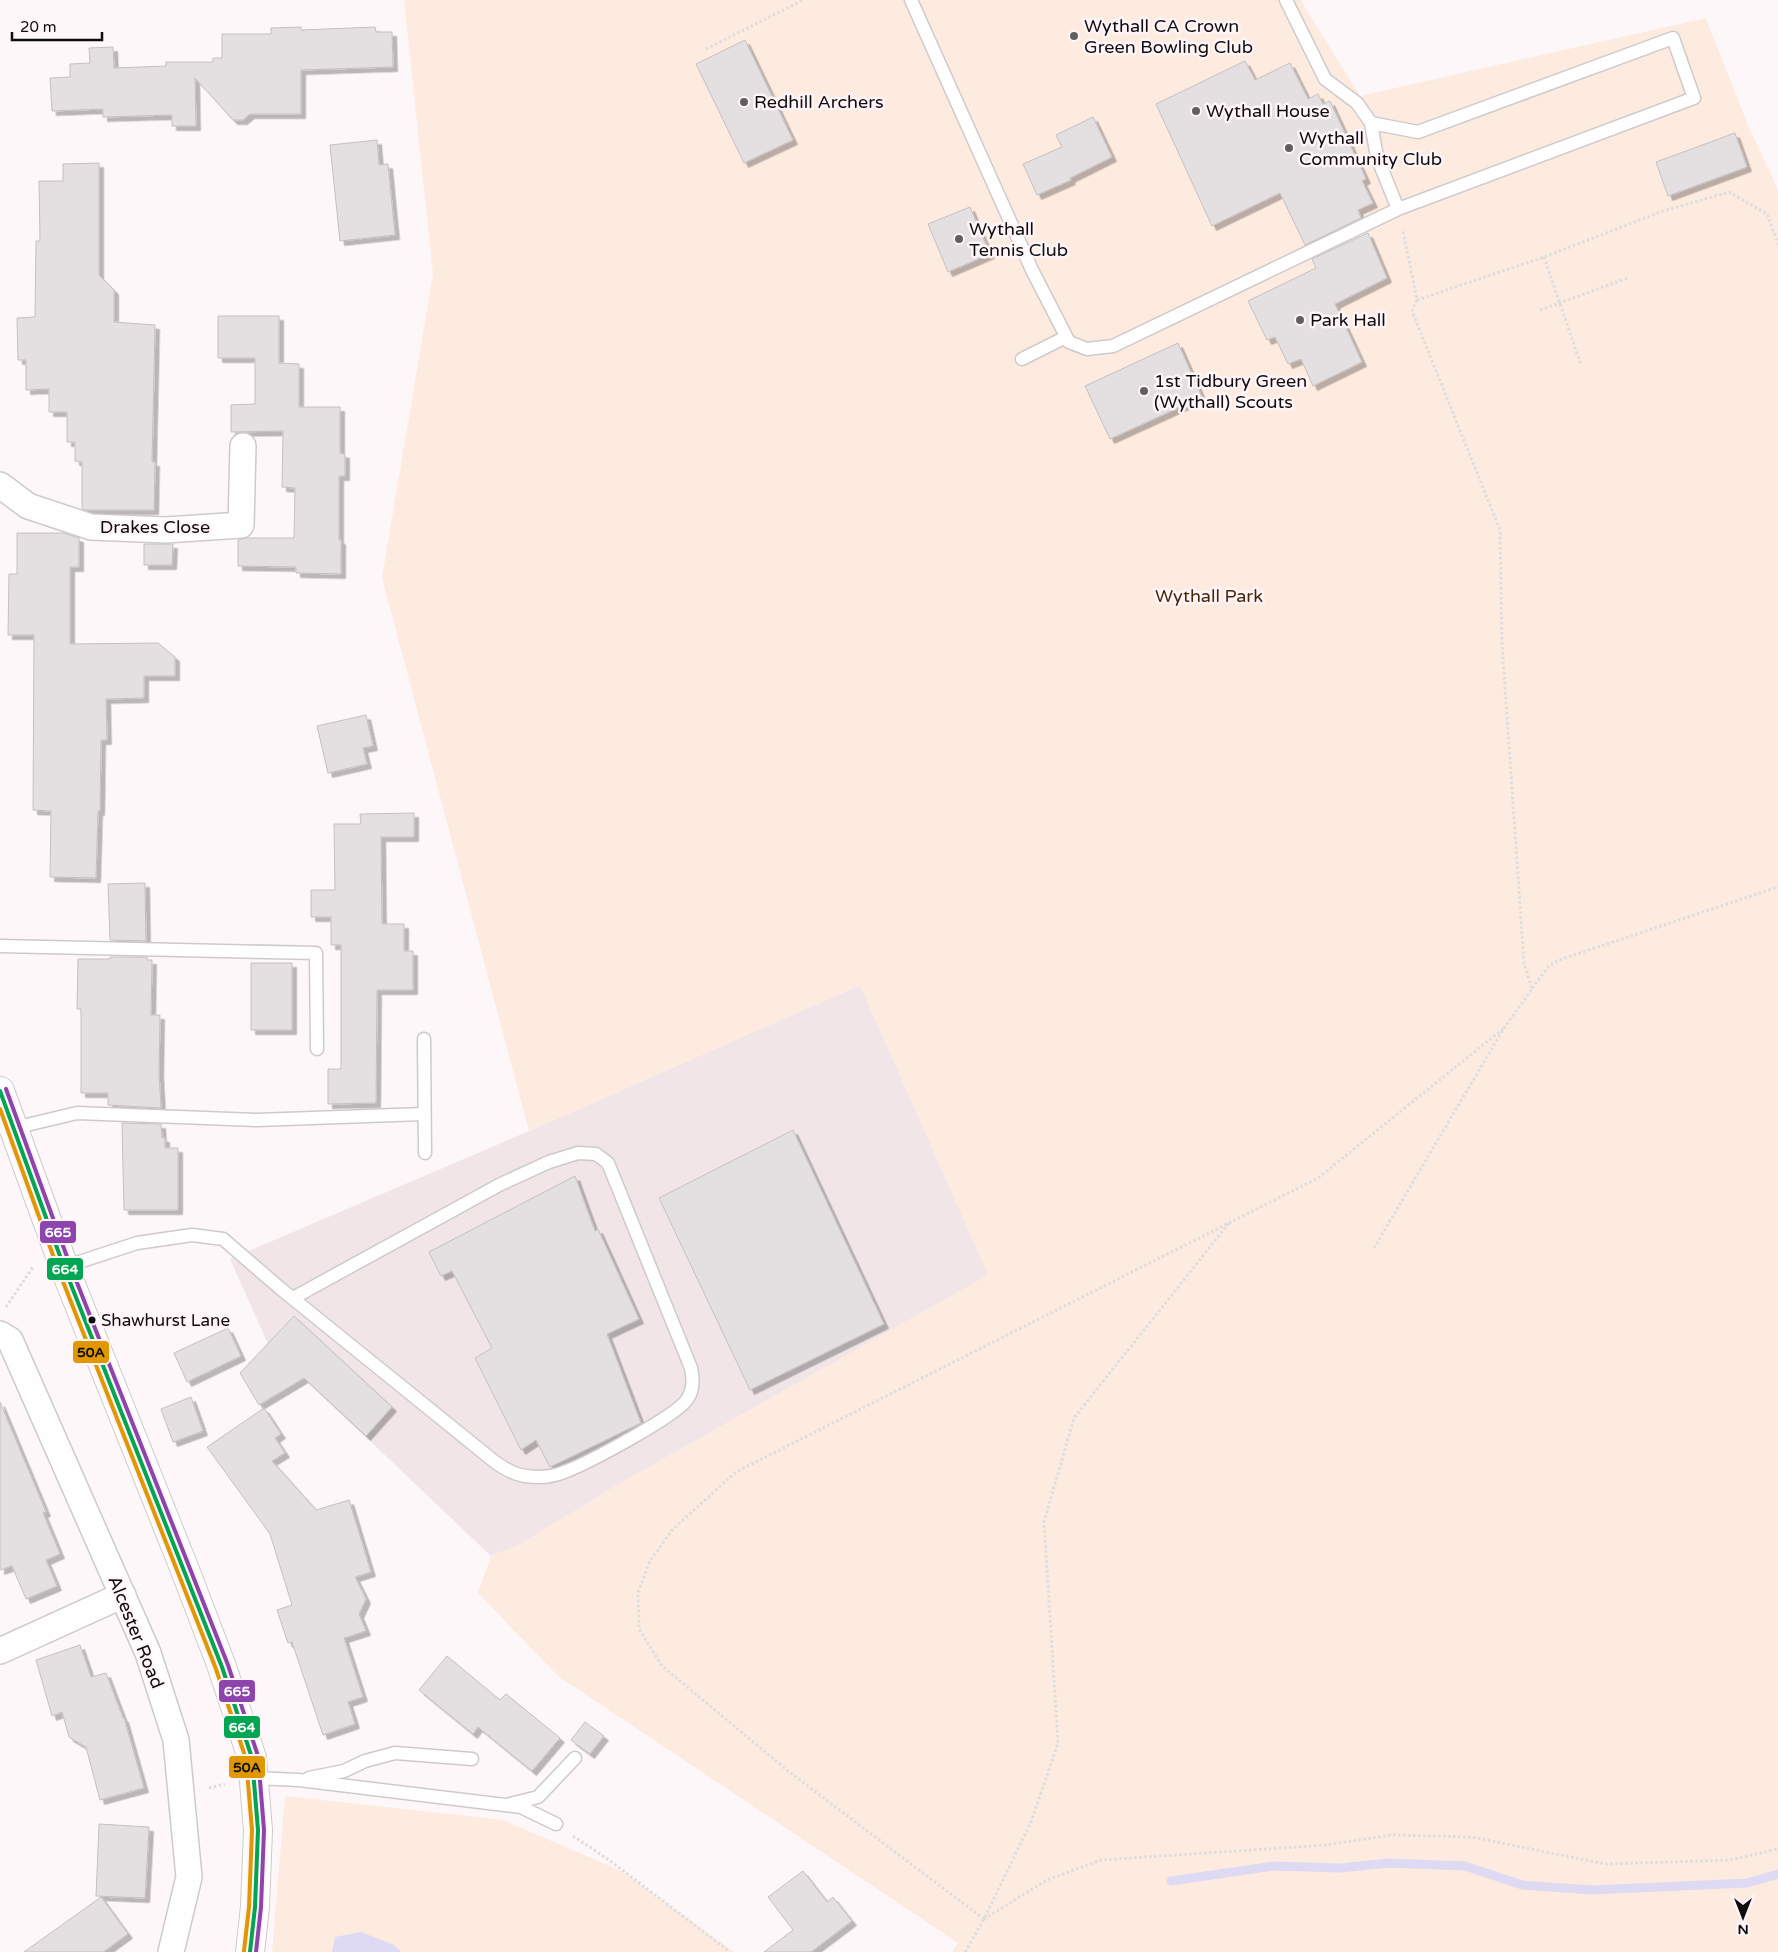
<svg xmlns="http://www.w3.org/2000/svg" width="1778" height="1952" font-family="'Varela Round',sans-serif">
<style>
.built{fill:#f1e5e8}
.green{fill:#fdebe0}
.water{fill:#dfdaf3}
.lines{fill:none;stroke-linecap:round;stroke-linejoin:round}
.stream{stroke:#dfdaf3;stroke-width:9}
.building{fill:#e4e0e2;stroke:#c4c0c2;filter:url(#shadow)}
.lane-casing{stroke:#cecacb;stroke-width:15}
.street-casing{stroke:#cecacb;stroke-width:28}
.secondary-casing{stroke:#cecacb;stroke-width:30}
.path{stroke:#dedddd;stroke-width:3;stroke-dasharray:2.5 2.5;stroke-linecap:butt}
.lane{stroke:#fffefe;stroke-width:12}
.street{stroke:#fffefe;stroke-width:25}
.secondary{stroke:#fffefe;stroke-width:28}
.bus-1-casing{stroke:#fff5f8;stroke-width:8}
.bus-2-casing{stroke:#fff5f8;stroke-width:8}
.bus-3-casing{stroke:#fff5f8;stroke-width:8}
.bus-1{stroke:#00a651;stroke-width:4}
.bus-2{stroke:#e09701;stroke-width:4}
.bus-3{stroke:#8e44ad;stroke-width:4}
.poi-dot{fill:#625e60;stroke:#fff5f8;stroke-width:2}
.bus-dot{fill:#0f0c0d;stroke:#fff5f8;stroke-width:2}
.labels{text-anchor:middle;stroke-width:5;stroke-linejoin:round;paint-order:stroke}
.bus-label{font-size:17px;fill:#0f0c0d;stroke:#fff5f8;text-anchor:start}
.poi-label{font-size:18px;fill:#0f0c0d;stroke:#fff5f8;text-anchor:start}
.street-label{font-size:18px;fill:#0f0c0d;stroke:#fff5f8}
.park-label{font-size:18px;fill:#462707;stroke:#fff5f8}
.line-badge{stroke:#fff5f8;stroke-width:2}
.badge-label{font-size:14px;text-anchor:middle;font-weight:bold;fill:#fff}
.pale-badge-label{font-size:14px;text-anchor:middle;font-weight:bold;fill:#111}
</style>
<defs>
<filter id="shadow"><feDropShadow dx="4.5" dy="4.5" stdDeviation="0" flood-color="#0004"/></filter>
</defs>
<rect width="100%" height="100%" fill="#fdf7f9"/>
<!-- built -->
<path class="built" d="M860 985 989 1275 621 1483 519 1545 491 1556 268 1344 230 1259 529 1131Z"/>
<!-- green -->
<path class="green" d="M404 0H1302L1304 6 1360 96 1706 18 1749 128 1778 189V1952H952L958 1943 557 1675 478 1593 491 1556 519 1545 621 1483 988 1275 860 985 529 1131 382 578 433 274Z
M285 1796 503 1820 621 1871 734 1952H272Z"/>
<!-- water -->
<path class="water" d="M361 1932 394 1945 401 1952H332L335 1937Z"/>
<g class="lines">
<!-- stream -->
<path class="stream" d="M1171 1881 1274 1866 1340 1868 1389 1863 1465 1866 1522 1885 1592 1890 1747 1883 1778 1874"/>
</g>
<!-- building -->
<path class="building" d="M301 27V30L375 27 376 32H392L393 67 301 70V114H250L243 120H233L195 78 196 126H172V115L103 117V109L52 111 50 78 70 77V64L90 63 89 48 113 47 114 68 166 66V62H213V58H222V34H271V28Z
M745 40 793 140 744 163 696 64Z
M1245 61 1255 80 1290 63 1308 99 1318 94 1323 104 1330 101 1366 179 1362 181 1373 203 1358 210 1361 218 1305 245 1280 193 1212 226 1156 104Z
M1093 117 1112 157 1070 178 1071 180 1037 195 1023 164 1062 147 1056 135Z
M1735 133 1747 167 1668 196 1656 162Z
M377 140 379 165 388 164 395 235 340 241 330 145Z
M99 163V275L114 290V322L155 325 152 462H155L154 510H87L82 509V462L75 461V442H67V412H49V389L26 390V360H18L17 318 35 317 36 241H40L39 181H63V164Z
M970 207 990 254 948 272 928 224Z
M1368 233 1387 278 1335 304 1362 362 1313 386 1301 359 1288 364 1275 337 1267 340 1248 301 1316 268 1312 259Z
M218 316H279V363L299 364V407H340V453L345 454V476H339V540H341V574L296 573V567L238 566V540L246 538H294L295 488 282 487 283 431 231 432V405L255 404V358H218Z
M1178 343 1202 397 1110 439 1085 386Z
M17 533H63L79 538V567H70V644L158 643 175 657V676H144V698L106 699 107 740H101L100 811H98L96 878 50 877 51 811 33 810 34 635H8L9 574H17Z
M144 544H173L172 565H144Z
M366 715 373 746 363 748 367 764 328 773 317 726Z
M414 813V837H381L382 924H404V951H413V990H377L376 1103 328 1104V1069H341V945H331V917H311V890H335L334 824H361L360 814Z
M145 883 146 941 110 940 108 884Z
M110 957H147V960H152L151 1015H160L159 1073 161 1108 108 1105V1093H81V1009H77L78 959H110Z
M251 963H292V1030H251Z
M122 1123 161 1124 162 1138H165V1148H178V1210H124Z
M793 1130 884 1324 750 1390 659 1198Z
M575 1176 595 1231 598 1229 639 1319 607 1334 641 1423 550 1467 536 1440 521 1450 475 1358 492 1348 452 1271 441 1276 429 1252Z
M294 1316 392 1407 366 1436 304 1378 259 1405 240 1373Z
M228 1328 241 1356 187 1382 174 1353Z
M191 1397 203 1431 173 1442 161 1409Z
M0 1402 46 1512 43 1513 60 1554 46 1560 57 1586 26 1599 12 1566 0 1570Z
M264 1408 281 1434 275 1438 285 1453 272 1461 316 1510 349 1500 371 1572 355 1577 366 1599 359 1614 366 1631 344 1638 363 1697 348 1702 355 1724 323 1735 292 1642 288 1643 277 1610 292 1605 270 1534 207 1447Z
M80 1645 91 1677 106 1673 123 1718H124L144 1788 100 1800 86 1747 69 1737 62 1712 52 1716 36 1660Z
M447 1656 500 1700 506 1694 560 1738 532 1771 478 1727 473 1734 419 1690Z
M585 1722 604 1736 590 1754 571 1740Z
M99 1824 149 1827 145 1898 96 1896Z
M803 1871 827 1902 833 1897 852 1921 811 1952H764L793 1930 768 1897Z
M101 1897 128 1934 103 1952H24Z"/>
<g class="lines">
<!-- lane casing -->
<g class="lane-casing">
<path id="lane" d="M911 0 1032 270 1069 342 1087 349 1113 346 1398 209 1694 98 1673 38 1418 132 1371 123
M1286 0 1325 79 1357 103 1371 123 1377 157 1398 209
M1022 359 1066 337
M0 946 316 953 317 1049
M424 1039 425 1153
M14 1128 77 1113 257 1120 423 1114
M64 1267 137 1243 192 1235 223 1239 281 1289 495 1462C509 1472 520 1477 538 1477 546 1477 557 1475 564 1472 586 1464 679 1415 688 1398 694 1388 693 1379 691 1368L608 1163 596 1154 578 1153 549 1162 499 1185 293 1298
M255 1778 299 1780 521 1807 556 1824
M309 1778 344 1771 365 1761 395 1753 472 1759
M510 1804 538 1797 575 1758"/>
</g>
<!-- street casing -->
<g class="street-casing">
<path id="street" d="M0 485 28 506 91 527 166 530 241 525 243 446
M0 1334 10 1340 148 1653 176 1740 189 1877 171 1952
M0 1651 123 1595"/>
</g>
<!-- secondary casing -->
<g class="secondary-casing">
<path id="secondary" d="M0 1091 64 1267 185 1570 222 1667 252 1758 258 1830 255 1907 250 1952"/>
</g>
<!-- path -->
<path class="path" d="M706 49 803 0
M1544 257 1581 365
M1417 300 1544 257 1663 211 1729 192 1767 214 1778 244
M1540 310 1628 278
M1532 988 1549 966 1559 960 1778 887
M1374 1248 1504 1028 1532 989 1524 963 1502 644 1500 530 1412 311 1417 300 1403 231
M6 1307 33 1267
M209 1788 225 1784
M573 1836 609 1860 730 1952
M984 1919 788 1771 662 1666 639 1629 638 1593 650 1561 673 1529 736 1472 1318 1178 1504 1028
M984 1919 1047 1880 1101 1860 1326 1845 1391 1835 1472 1837 1605 1864 1730 1860 1778 1849
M965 1952 984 1919 1031 1822 1058 1743 1044 1522 1074 1418 1229 1223"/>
<!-- lane -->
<use href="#lane" class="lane"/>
<!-- street -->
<use href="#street" class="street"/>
<!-- secondary -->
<use href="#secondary" class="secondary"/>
<!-- bus-1 casing -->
<g class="bus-1-casing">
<path id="bus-1" d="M0 1091 64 1267 222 1667 252 1758 258 1830 255 1907 250 1952"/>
</g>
<!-- bus-2 casing -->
<g class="bus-2-casing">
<path id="bus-2" d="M0 1109 58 1269 216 1669 246 1759 252 1830 249 1907 244 1951"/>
</g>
<!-- bus-3 casing -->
<g class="bus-3-casing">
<path id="bus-3" d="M6 1089 70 1265 228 1665 258 1756 264 1830 261 1907 256 1952"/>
</g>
<!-- bus-1 -->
<use href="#bus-1" class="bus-1"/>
<!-- bus-2 -->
<use href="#bus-2" class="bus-2"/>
<!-- bus-3 -->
<use href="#bus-3" class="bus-3"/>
</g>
<!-- markers -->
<g class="poi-dot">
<circle cx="1074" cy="36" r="5"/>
<circle cx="744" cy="102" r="5"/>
<circle cx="1196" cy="111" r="5"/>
<circle cx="1289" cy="148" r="5"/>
<circle cx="959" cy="239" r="5"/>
<circle cx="1300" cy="320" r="5"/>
<circle cx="1144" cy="391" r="5"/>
</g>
<circle class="bus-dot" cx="92" cy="1320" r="4.5"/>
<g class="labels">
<!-- bus labels -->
<g class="bus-label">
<text x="101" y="1326">Shawhurst Lane</text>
</g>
<!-- poi labels -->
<g class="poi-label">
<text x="1084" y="32">Wythall CA Crown<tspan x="1084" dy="21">Green Bowling Club</tspan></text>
<text x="754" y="108">Redhill Archers</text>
<text x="1206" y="117">Wythall House</text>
<text x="1299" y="144">Wythall<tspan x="1299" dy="21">Community Club</tspan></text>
<text x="969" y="235">Wythall<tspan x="969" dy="21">Tennis Club</tspan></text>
<text x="1310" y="326">Park Hall</text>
<text x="1154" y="387">1st Tidbury Green<tspan x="1154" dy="21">(Wythall) Scouts</tspan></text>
</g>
<!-- street labels -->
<g class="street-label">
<text x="155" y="533">Drakes Close</text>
<text transform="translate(136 1632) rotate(68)" y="6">Alcester Road</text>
</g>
<!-- park labels -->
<g class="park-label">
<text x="1209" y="602">Wythall Park</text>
</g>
</g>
<g class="line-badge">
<rect x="39" y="1220" width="38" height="24" rx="5" fill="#8e44ad"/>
<rect x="46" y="1257" width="38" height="24" rx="5" fill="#00a651"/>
<rect x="72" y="1340" width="38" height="24" rx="5" fill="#e09701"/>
<rect x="218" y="1679" width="38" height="24" rx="5" fill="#8e44ad"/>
<rect x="223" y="1715" width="38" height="24" rx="5" fill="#00a651"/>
<rect x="228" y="1755" width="38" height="24" rx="5" fill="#e09701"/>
</g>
<g class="badge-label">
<text x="58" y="1237">665</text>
<text x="65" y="1274">664</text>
<text x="237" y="1696">665</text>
<text x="242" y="1732">664</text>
</g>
<g class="pale-badge-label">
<text x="91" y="1357">50A</text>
<text x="247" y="1772">50A</text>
</g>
<!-- north arrow -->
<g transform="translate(1743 1917) rotate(180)" stroke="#fff5f8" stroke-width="4" paint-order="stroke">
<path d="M0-4L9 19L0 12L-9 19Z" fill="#0f0c0d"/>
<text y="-8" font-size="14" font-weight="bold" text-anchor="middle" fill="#0f0c0d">N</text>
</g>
<!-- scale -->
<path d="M12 32v8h90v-8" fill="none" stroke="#0f0c0d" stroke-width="2.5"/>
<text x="20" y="32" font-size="15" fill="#0f0c0d" stroke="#fff5f8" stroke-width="4" paint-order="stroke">20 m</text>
</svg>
